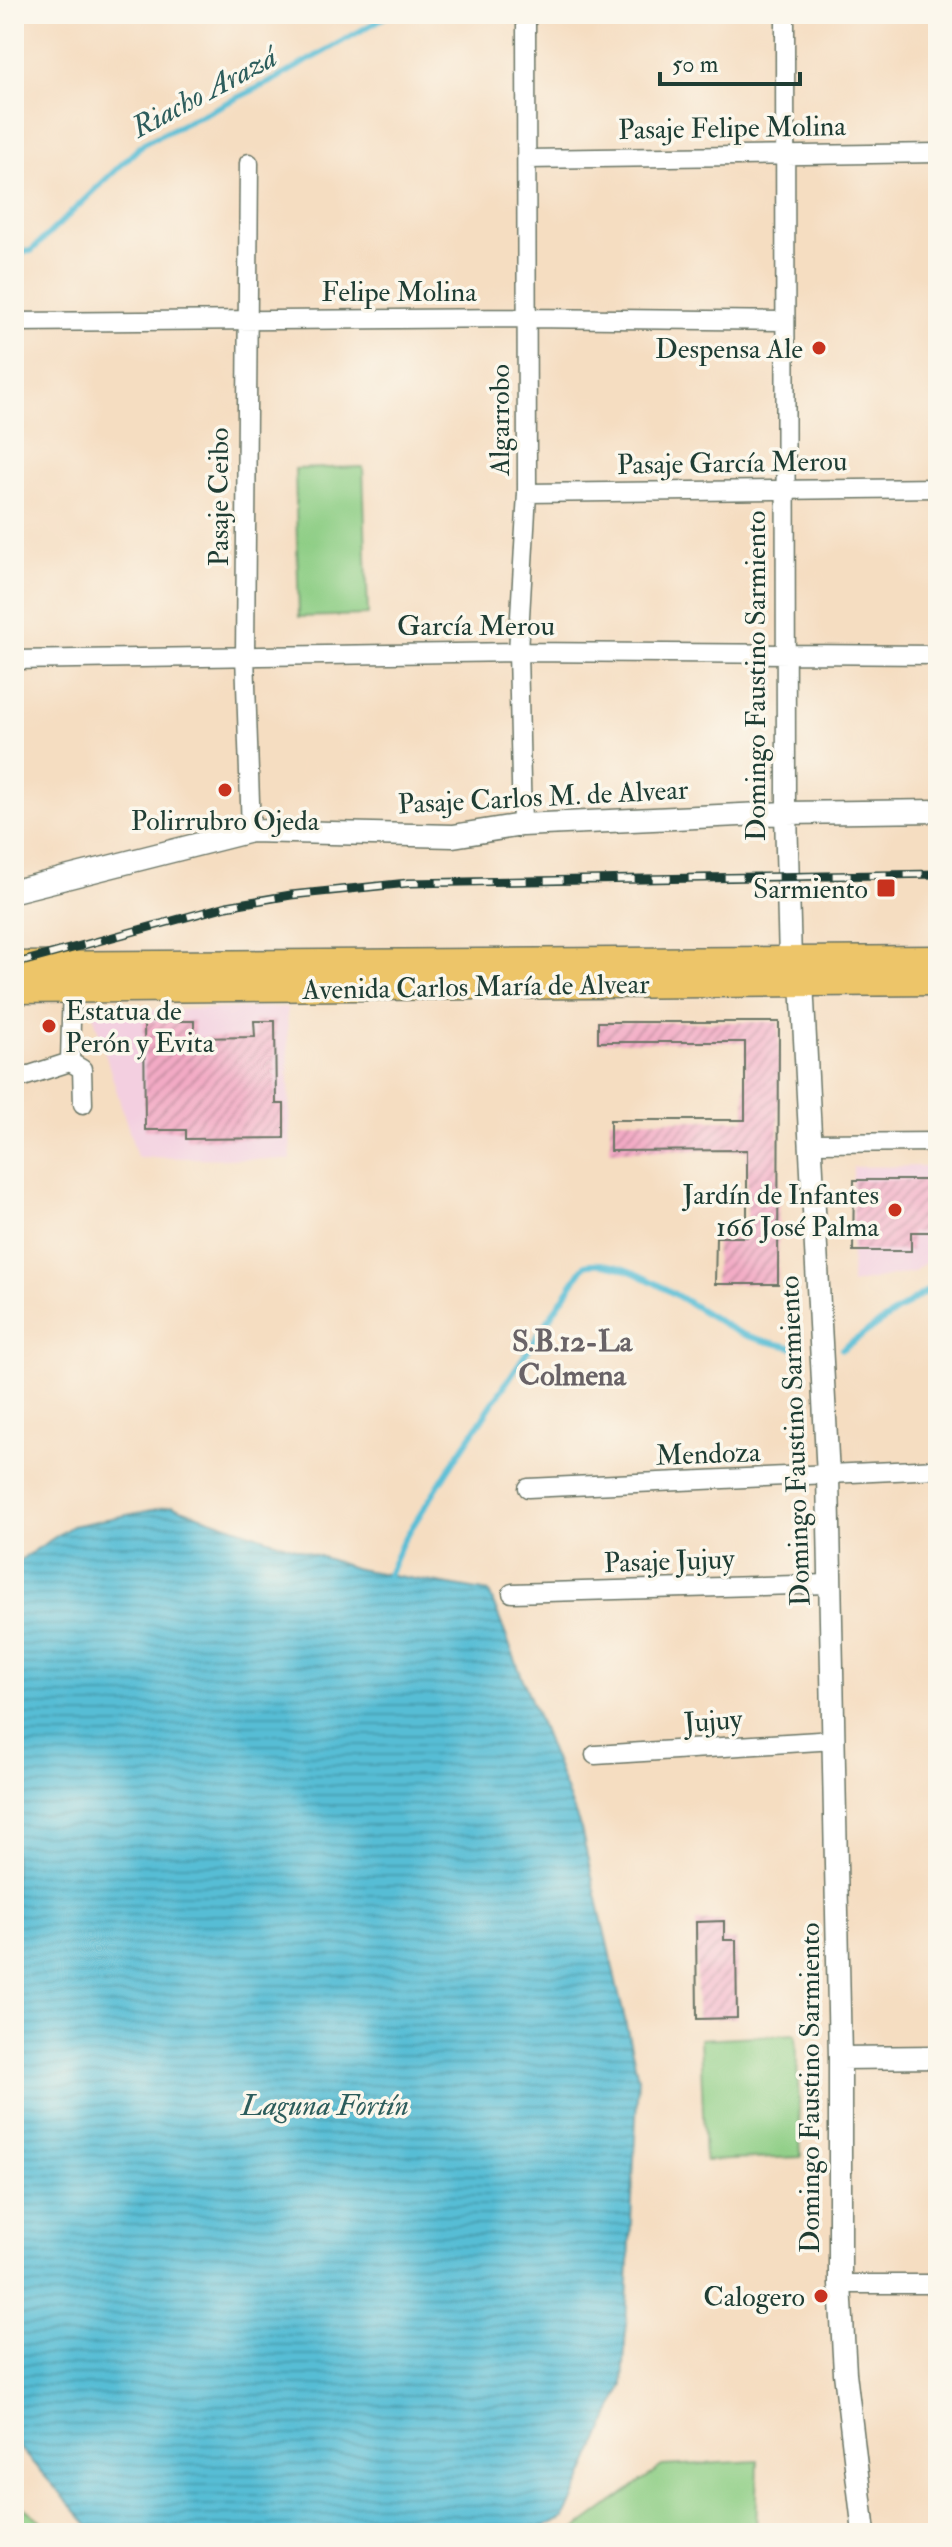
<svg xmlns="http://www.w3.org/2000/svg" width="952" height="2547" font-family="'IM FELL Double Pica',serif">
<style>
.built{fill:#f3cfe0}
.green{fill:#8ece85;stroke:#56865c;stroke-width:2}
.water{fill:url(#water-rules);stroke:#3b7d84;stroke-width:2}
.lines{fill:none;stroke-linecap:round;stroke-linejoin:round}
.stream{stroke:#57bdd5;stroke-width:6}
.building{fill:url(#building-hatch)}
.minor-casing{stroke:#6a7565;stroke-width:21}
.tertiary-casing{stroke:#6a7565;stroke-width:25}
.primary-casing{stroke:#6a7565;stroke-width:31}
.minor{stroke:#fff;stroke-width:18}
.tertiary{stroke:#fff;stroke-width:22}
.primary{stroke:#edc569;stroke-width:28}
.rail-casing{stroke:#1f3d34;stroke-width:9}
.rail{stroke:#fbf7ec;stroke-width:6;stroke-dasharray:18;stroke-linecap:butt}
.poi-dot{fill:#c8321e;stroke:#fbf7ec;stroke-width:3}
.labels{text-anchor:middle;stroke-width:7;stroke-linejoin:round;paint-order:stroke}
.street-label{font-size:28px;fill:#1f3d34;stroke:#fbf7ec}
.poi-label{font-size:28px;fill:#1f3d34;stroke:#fbf7ec;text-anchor:end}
.water-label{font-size:30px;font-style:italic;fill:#2d5d5c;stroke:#fbf7ec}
.neighbourhood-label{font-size:30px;font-weight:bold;fill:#696367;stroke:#fbf7ec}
</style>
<defs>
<pattern id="water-rules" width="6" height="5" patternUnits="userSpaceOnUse" patternTransform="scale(2)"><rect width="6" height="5" fill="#57bdd5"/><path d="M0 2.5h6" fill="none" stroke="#479bae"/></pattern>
<pattern id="building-hatch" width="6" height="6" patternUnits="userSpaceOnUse" patternTransform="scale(2)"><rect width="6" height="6" fill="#f3aac5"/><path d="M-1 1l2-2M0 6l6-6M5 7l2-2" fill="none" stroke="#c48ca1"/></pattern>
</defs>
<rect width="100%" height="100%" fill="#fbf7ec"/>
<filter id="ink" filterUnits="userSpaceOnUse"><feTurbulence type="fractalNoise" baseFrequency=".0125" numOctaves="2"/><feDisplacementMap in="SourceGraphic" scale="16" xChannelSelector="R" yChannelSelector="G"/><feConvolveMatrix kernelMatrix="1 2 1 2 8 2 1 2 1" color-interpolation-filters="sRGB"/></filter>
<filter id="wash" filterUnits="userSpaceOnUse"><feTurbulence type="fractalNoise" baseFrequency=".006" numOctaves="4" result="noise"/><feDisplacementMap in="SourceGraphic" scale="32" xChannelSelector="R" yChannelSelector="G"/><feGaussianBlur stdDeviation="1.8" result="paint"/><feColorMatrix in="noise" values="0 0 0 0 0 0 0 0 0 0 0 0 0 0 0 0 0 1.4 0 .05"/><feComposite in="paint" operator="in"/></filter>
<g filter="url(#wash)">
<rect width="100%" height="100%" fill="#f5ddc1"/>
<!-- built -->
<path class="built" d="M287 1007 291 1160 137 1157 92 1011Z
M938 1166V1253L913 1272 851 1284 853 1167Z"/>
<!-- green -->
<path class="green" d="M363 467 368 615 299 617 295 469Z
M796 2034 801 2157 705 2161 700 2039Z
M758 2461 756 2533H571L662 2466Z
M14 2500 57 2533H14Z"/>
<!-- water -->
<path class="water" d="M172 1506 357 1569 489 1592 581 1829 638 2077 623 2386 565 2518 529 2533H96L14 2442V1564L72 1526Z"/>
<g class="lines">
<!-- stream -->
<path class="stream" d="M14 253 31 251 144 143 274 80 390 14
M842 1349 938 1283
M388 1575 402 1543 450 1467 585 1265C628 1255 697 1311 736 1331 753 1340 776 1343 795 1348"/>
</g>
<g id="blocks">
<!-- building -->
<path class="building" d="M144 1021H194V1038L255 1037 254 1021H275L276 1104H284V1138L186 1139V1130H145Z
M598 1022H779L778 1284H715L716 1237H747V1150L610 1151V1120H745V1042H598Z
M854 1180H938V1232H911V1251H853Z
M724 1921V1940H736L737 2018 697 2019 696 1922Z"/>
</g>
</g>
<g filter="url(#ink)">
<use href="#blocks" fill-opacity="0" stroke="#6a7565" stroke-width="2"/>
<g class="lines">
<!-- minor casing -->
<g class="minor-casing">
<path id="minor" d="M785 14 786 813
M527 159 938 153
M249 163 245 655 251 831
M14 322 527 318 785 321
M527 493 938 488
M14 660 518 652 938 655
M522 825 518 652 527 493 526 14
M70 1062 72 981
M70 1062 82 1069 83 1104
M14 1080 70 1062
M812 1143 938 1142
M528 1488 938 1469
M512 1593 829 1584
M595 1755 835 1740
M840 2284H938"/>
</g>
<!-- tertiary casing -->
<g class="tertiary-casing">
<path id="tertiary" d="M786 813 790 961 802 982 828 1476 840 2058V2284L845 2373 864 2533
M14 891 251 831 453 836 522 825 786 813 938 811
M840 2058 938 2057"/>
</g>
<!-- primary casing -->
<g class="primary-casing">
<path id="primary" d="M14 966 938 960
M14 989 938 981"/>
</g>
<!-- minor -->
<use href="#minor" class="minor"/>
<!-- tertiary -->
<use href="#tertiary" class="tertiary"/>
<!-- primary -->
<use href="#primary" class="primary"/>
<!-- rail casing -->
<g class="rail-casing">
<path id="rail" d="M14 964 227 906 291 895 408 883 938 874"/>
</g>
<!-- rail -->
<use href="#rail" class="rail"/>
</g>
</g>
<!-- markers -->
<g class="poi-dot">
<circle cx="819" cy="348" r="8"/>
<circle cx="225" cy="790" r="8"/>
<rect x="876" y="878" width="20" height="20" rx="4"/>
<circle cx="49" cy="1026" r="8"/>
<circle cx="895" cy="1210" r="8"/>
<circle cx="821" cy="2296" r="8"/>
</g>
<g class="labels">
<!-- street labels -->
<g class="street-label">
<text transform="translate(732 127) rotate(-1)" y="10">Pasaje Felipe Molina</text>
<text x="399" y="301">Felipe Molina</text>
<text transform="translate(499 420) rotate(-90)" y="10">Algarrobo</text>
<text transform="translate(732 462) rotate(-1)" y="10">Pasaje García Merou</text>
<text transform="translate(218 497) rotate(-90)" y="10">Pasaje Ceibo</text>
<text x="476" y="635">García Merou</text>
<text transform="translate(755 676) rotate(-90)" y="10">Domingo Faustino Sarmiento</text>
<text transform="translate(543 796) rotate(-3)" y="10">Pasaje Carlos M. de Alvear</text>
<text transform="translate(476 986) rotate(-1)" y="10">Avenida Carlos María de Alvear</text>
<text transform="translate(794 1441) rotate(-92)" y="10">Domingo Faustino Sarmiento</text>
<text transform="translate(708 1453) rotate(-2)" y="10">Mendoza</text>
<text transform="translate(669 1560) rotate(-2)" y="10">Pasaje Jujuy</text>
<text transform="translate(713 1720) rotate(-4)" y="10">Jujuy</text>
<text transform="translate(809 2088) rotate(-90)" y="10">Domingo Faustino Sarmiento</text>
</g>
<!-- poi labels -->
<g class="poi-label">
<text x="803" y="358">Despensa Ale</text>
<text x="225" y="830" text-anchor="middle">Polirrubro Ojeda</text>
<text x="868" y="898">Sarmiento</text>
<text x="65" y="1020" text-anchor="start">Estatua de<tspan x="65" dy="32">Perón y Evita</tspan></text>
<text x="879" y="1204">Jardín de Infantes<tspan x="879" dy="32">166 José Palma</tspan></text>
<text x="805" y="2306">Calogero</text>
</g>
<!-- water labels -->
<g class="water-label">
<text transform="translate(204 92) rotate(-28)" y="10">Riacho Arazá</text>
<text x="325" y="2115">Laguna Fortín</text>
</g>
<!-- neighbourhood labels -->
<g class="neighbourhood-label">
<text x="572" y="1351">S.B.12-La<tspan x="572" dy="34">Colmena</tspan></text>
</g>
</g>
<!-- margin -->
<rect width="952" height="2547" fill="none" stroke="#fbf7ec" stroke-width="48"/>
<!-- scale -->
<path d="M660 72v12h140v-12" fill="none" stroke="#1f3d34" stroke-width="4"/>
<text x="672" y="72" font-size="24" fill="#1f3d34" stroke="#fbf7ec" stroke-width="6" paint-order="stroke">50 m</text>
</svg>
